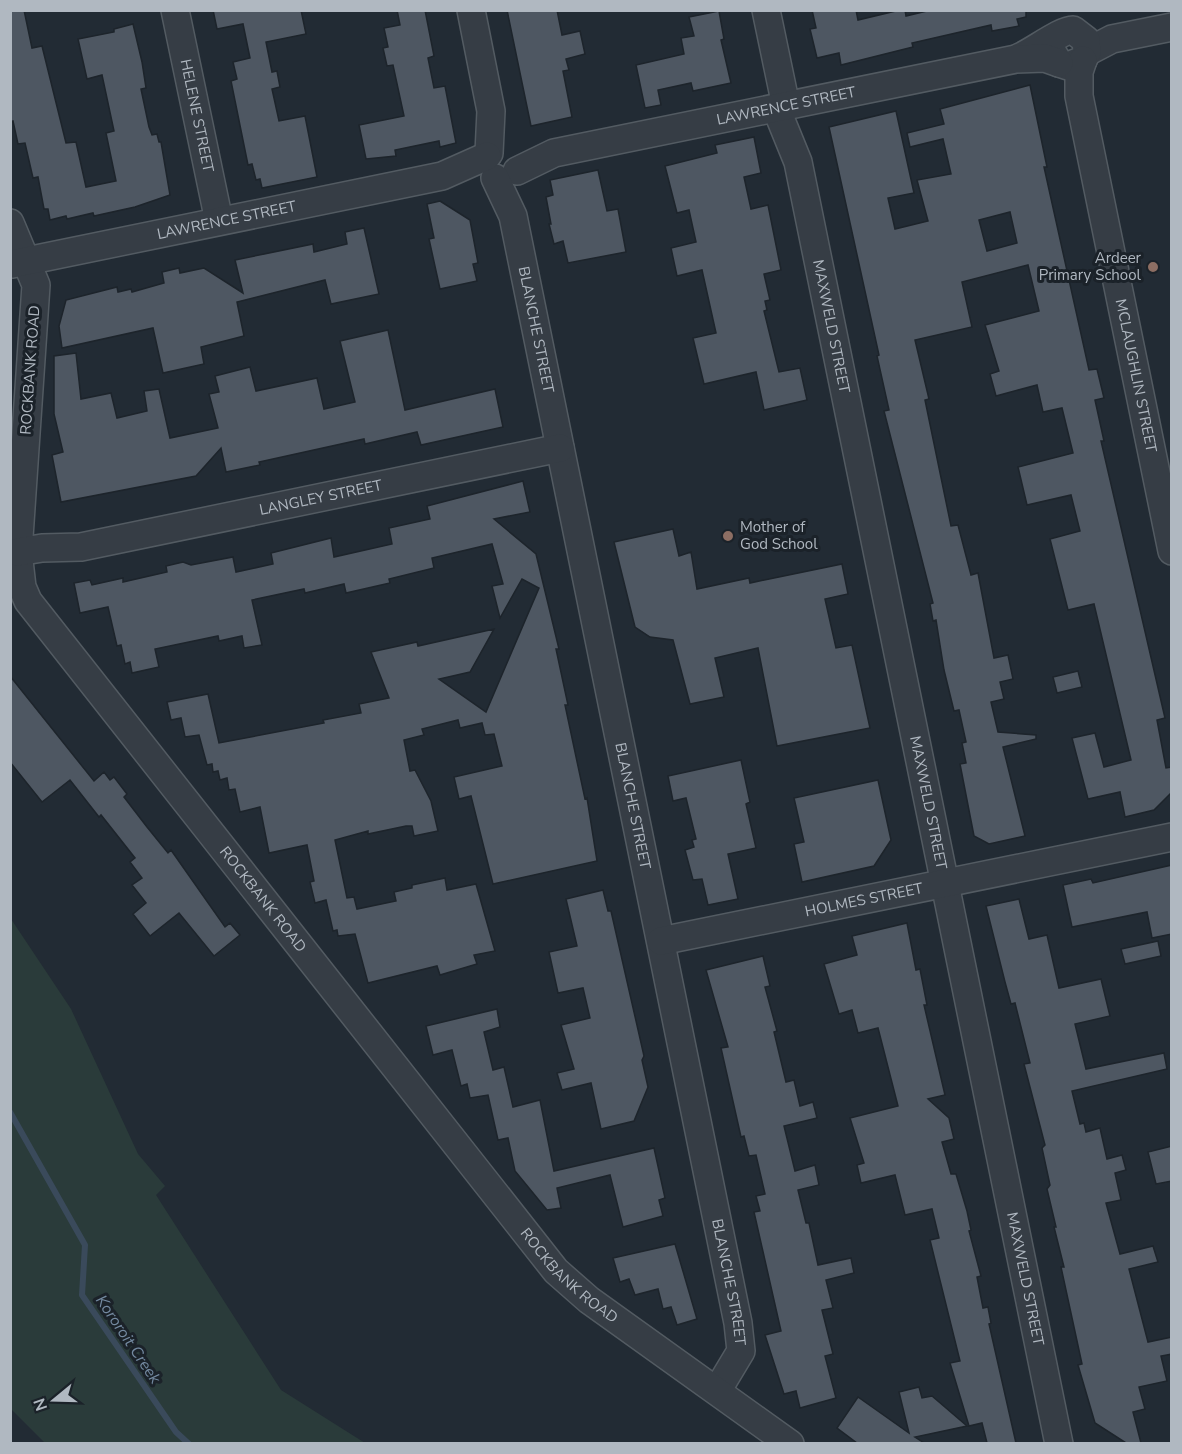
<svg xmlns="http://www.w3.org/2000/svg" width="1182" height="1454" font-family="'Nunito Sans',sans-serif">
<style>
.green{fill:#2a3b3a}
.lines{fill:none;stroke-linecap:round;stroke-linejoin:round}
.stream{stroke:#3a4a5b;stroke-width:6}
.building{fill:#4e5762;stroke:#1d242b;stroke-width:1.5;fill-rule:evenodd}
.minor-casing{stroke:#535b62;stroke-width:30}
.minor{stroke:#363d45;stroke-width:27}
.education-dot{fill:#8d6e63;stroke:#1b2229;stroke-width:2}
.labels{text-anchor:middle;stroke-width:6;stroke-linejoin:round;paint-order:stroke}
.street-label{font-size:15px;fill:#b0b8c1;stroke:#1b2229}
.poi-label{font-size:15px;fill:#b0b8c1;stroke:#1b2229;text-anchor:end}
.water-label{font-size:16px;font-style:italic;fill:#748aa1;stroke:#1b2229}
</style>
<rect width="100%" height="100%" fill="#222b34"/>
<!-- green -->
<path class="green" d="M11 919 71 1009 138 1154 165 1186 156 1195 281 1390 365 1443H45L11 1409Z"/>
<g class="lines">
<!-- stream -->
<path class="stream" d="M10 1112 85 1245 82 1295 176 1432 189 1444"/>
</g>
<!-- building -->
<path class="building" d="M10 10H24L32 48 42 46 66 143 76 142 86 187 116 181 106 133 114 131 102 75 87 79 78 39 114 32V29L133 24 142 62 146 88 141 89 149 127 152 135 157 134 159 142H161L170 195 135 207 94 216 93 213 67 219 66 216 50 220 48 209H44L38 177 33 178 25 143 18 144 13 121 10 122Z
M213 10H301L306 34 266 42 272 72 277 71 280 87 272 89 279 121 305 116 317 177 262 188 260 179 256 180 252 164 248 165 231 81 237 79 233 62 250 58 243 24 217 29Z
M397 10H425L434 56 428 58 434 88 445 86 456 143 440 147 439 141 395 150 396 156 366 159 359 125 404 116 393 65 387 66 383 48 388 47 384 28 400 25Z
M507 10H557L562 35 580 31 585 54 566 59 569 70 563 71 572 117 531 126Z
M812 10H856L858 20 900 10H905L906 16 931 10H1026V17L1017 19 1019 26 992 31 991 25 912 43 913 47 841 65 839 53 817 58 810 29 816 28Z
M719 11 724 39 721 40 731 83 693 91 691 83 658 90 661 105 645 108 636 65 684 54 681 38 694 36 689 17Z
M1030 85 1047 167H1044L1089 370 1097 369 1104 398 1095 400 1104 441H1101L1165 718 1157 720 1166 768 1172 767V792L1154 810 1125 817 1120 792 1088 799 1072 738 1095 733 1104 767 1131 760 1094 604 1068 610 1050 539 1080 531 1071 495 1027 505 1018 467 1073 453 1062 408 1043 412 1037 385 996 396 990 374 999 371 985 325 1039 311 1028 265 962 282 972 327 915 340 929 399 925 400 951 526 958 525 971 575 978 573 994 658 1008 655 1013 679 1000 682 1004 699 991 702 998 732 1036 735V739L1003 747 1025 836 989 844 974 836 960 764 966 763 962 743 966 742 959 710 954 711 944 670 936 620 933 621 930 604 933 603 884 411 889 410 877 356 879 355 829 127 896 111 914 193 888 198 895 229 928 221 917 180 951 174 943 139 910 147 907 133 944 124 940 109ZM1010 212 1017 243 987 251 979 220Z
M754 137 761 173 744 177 751 209 768 205 781 270 764 274 770 300 765 301 767 310 764 311 779 372 800 368 807 400 764 410 756 372 704 384 693 338 716 333 702 270 677 276 671 248 696 242 689 210 677 213 665 166 717 153 715 145Z
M598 170 607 211 618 209 626 252 568 263 563 241 554 244 549 224H551L546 197 553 195 550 180Z
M440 201 470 220 478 263 473 264 477 281 440 289 429 239 434 238 427 204Z
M364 228 379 294 331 304 325 280 237 302 244 336 201 347 204 364 163 373 153 328 62 348 59 326 66 300 117 287 118 292 131 289 132 292 164 283 162 272 179 268 180 273 204 268 243 293 235 260 313 244 314 252 347 244 345 232Z
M388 330 405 410 495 389 503 427 421 445 417 432 365 444 364 439 259 462 260 465 226 472 221 448 196 476 61 502 52 455 63 452 54 414V356L76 353 81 399 111 393 117 418 147 411 144 391 159 389 170 438 218 428 209 394 219 392 215 376 250 367 256 391 317 378 324 409 355 402 340 341Z
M523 481 530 512 494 519 536 554 559 649H556L568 705H565L585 799 587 798 597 861 493 884 471 796 459 799 454 777 502 766 494 734 485 735 482 723 460 728 458 720 422 729 424 735 404 740 410 771 415 770 431 801 438 831 414 836 412 826H406L368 834V831L335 840 347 898 354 897 357 909 396 901 394 892 412 888V885L445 878 447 890 476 884 495 951 474 955 477 964 440 975 437 966 368 983 355 934 338 936 337 930 333 931 326 900 315 903 310 882 314 881 307 845 269 853 260 807 240 812 235 789 229 790 227 778 220 780 218 771 213 772 212 764 207 765 199 735 185 737 181 718 171 720 167 702 208 694 219 743 324 723 323 720 361 713 359 704 389 698 371 652 417 642 418 646 494 629 470 672 439 679 486 712 539 588 522 579 500 618 492 586 503 584 492 544 432 558 434 568 389 579 390 583 346 593 344 584 305 593 304 589 252 600 262 645 244 648 242 636 219 641 218 636 155 649 159 667 132 673 130 662 125 664 121 645 117 646 108 607 80 613 74 583 90 580 92 585 123 578V582L167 572 166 566 183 562 191 565 233 557 236 572 273 564 271 553 331 538 334 557 392 544 389 528 430 519 427 506Z
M673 529 679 556 691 552 697 589 749 578 750 583 842 564 848 594 825 599 836 648 852 645 870 728 777 746 758 648 715 658 724 697 690 704 673 640 650 637 635 627 614 542Z
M1078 671 1082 687 1057 693 1053 677Z
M10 676 94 781 104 772 110 780 114 777 127 794 124 797 147 827 168 853 171 850 225 927 230 923 240 935 214 956 179 913 150 936 133 914 146 903 132 885 142 878 130 862 135 858 101 815 99 817 70 780 42 802 10 762Z
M741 760 750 802 746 804 756 848 728 854 738 899 708 905 702 879 693 880 685 850 694 847 692 840 696 839 686 798 673 801 668 776Z
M878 780 891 840 874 866 802 882 794 844 804 842 794 798Z
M1172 865V934L1152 938 1147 912 1072 927 1063 885 1091 879 1093 883Z
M603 890 608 911H611L644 1056 642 1060 648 1087 634 1121 601 1129 591 1083 562 1090 557 1073 574 1069 561 1025 590 1018 583 988 558 993 549 952 577 946 566 899Z
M1019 899 1029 939 1047 935 1059 988 1101 979 1110 1016 1075 1024 1086 1069 1164 1053 1167 1069 1072 1091 1080 1124 1084 1123 1086 1132 1100 1128 1107 1159 1122 1155 1126 1170 1115 1173 1121 1200 1106 1203 1120 1254 1153 1246 1158 1262 1129 1269 1148 1342 1172 1337V1354L1161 1356 1167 1381 1139 1387 1145 1409 1133 1412 1141 1443H1126L1095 1423 1078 1365 1082 1364 1061 1267H1064L1054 1227H1056L1047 1189 1050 1185 1042 1148 1045 1145 1024 1064 1030 1063 1015 1003 1011 1004 1005 982 986 906Z
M907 923 916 970 920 969 927 1005H924L945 1095 928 1099 949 1118 954 1139 942 1142 951 1174H956L967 1211 971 1230 969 1231 981 1276 977 1277 983 1308 988 1307 991 1323 989 1324 1016 1443H987L982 1423 969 1426 950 1363 960 1361 930 1240 939 1238 932 1209 905 1215 895 1175 861 1183 857 1165 864 1163 850 1118 898 1106 878 1028 858 1033 852 1010 839 1014 824 964 857 955 852 936Z
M1158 941 1161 956 1125 964 1121 949Z
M763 956 770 986 765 987 777 1031 774 1032 786 1082 794 1080 800 1106 813 1102 817 1118 784 1126 795 1171 815 1165 819 1185 798 1190 806 1223H809L818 1265 851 1258 854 1273 826 1280 833 1308 822 1310 833 1354 825 1356 836 1398 800 1408 796 1391 784 1394 765 1335 781 1331 754 1212 760 1211 756 1196 765 1194 756 1155 749 1156 744 1136 741 1137 721 1048 728 1047 706 970Z
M497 1009 500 1027 484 1032 493 1070 504 1067 513 1107 540 1100 554 1171 654 1148 665 1198 659 1200 663 1216 623 1227 610 1175 557 1188 561 1208 547 1210 515 1171 508 1138 498 1140 488 1095 470 1098 467 1084 461 1086 452 1050 433 1055 426 1026Z
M1172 1146V1181L1156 1184 1148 1152Z
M675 1244 697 1319 677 1325 671 1307 663 1309 658 1289 635 1295 629 1279 620 1282 613 1258Z
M919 1387 922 1398 932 1396 967 1426 915 1437 924 1443H857L837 1428 858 1397 909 1433 899 1392Z"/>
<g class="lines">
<!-- minor casing -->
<g class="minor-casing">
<g id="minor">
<path id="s1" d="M175 10 219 221"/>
<path d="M471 10 491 111 489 153"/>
<path d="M766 10 786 106"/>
<path d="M1087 52 1112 39 1172 27"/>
<path d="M1020 57C1034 51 1061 30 1073 30L1086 40 1087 52 1083 60 1068 66 1059 63 1051 50 1053 40"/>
<path id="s2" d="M1083 60 1079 72V96L1172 551"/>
<path id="s3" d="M776 108 798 162 1059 1444"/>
<path id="s4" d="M517 171 554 153 1016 59 1045 58 1059 63"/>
<path id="s5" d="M495 178 513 216 738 1323 741 1351 717 1391"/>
<path id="s6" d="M10 223 36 285 18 552 22 587 28 601 556 1271 589 1300 790 1444"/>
<path id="s7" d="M12 264 442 176 487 156"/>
<path id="s8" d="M18 552 42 548 81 547 560 448"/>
<path id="s9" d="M661 941 1172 837"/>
</g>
</g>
<!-- minor -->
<use href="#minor" class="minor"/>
</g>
<!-- markers -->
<g class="education-dot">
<circle cx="1153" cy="267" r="6"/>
<circle cx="728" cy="536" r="6"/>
</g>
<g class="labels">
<!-- street labels -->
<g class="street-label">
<text dy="5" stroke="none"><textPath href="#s4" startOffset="278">LAWRENCE STREET</textPath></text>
<text dy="5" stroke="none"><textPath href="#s1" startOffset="108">HELENE STREET</textPath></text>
<text dy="5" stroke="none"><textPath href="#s7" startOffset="219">LAWRENCE STREET</textPath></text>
<text dy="5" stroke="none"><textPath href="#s3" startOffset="226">MAXWELD STREET</textPath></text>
<text dy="5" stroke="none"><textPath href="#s5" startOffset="158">BLANCHE STREET</textPath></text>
<text transform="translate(30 370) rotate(-86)" y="5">ROCKBANK ROAD</text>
<text dy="5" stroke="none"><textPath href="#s2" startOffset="322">MCLAUGHLIN STREET</textPath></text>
<text dy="5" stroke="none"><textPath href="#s8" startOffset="308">LANGLEY STREET</textPath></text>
<text dy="5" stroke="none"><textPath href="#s3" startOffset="712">MAXWELD STREET</textPath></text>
<text dy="5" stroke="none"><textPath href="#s5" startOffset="644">BLANCHE STREET</textPath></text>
<text dy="5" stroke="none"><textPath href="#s6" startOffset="765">ROCKBANK ROAD</textPath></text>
<text dy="5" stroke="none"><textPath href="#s9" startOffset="207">HOLMES STREET</textPath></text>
<text dy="5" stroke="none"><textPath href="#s6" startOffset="1251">ROCKBANK ROAD</textPath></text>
<text dy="5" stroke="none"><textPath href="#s3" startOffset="1198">MAXWELD STREET</textPath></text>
<text dy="5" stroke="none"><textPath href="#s5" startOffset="1130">BLANCHE STREET</textPath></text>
</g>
<!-- poi labels -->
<g class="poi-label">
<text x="1141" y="263">Ardeer<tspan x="1141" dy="17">Primary School</tspan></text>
<text x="740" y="532" text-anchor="start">Mother of<tspan x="740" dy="17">God School</tspan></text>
</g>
<!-- water labels -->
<g class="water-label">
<text transform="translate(129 1339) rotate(56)" y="6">Kororoit Creek</text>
</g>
</g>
<!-- border -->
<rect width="1182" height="1454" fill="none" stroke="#b0b8c1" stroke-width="24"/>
<!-- north arrow -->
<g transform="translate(54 1400) rotate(251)" stroke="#1b2229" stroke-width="4.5" paint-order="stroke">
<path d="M0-4.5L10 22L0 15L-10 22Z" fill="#b0b8c1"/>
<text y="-9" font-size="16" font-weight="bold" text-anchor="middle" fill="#b0b8c1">N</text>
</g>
</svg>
